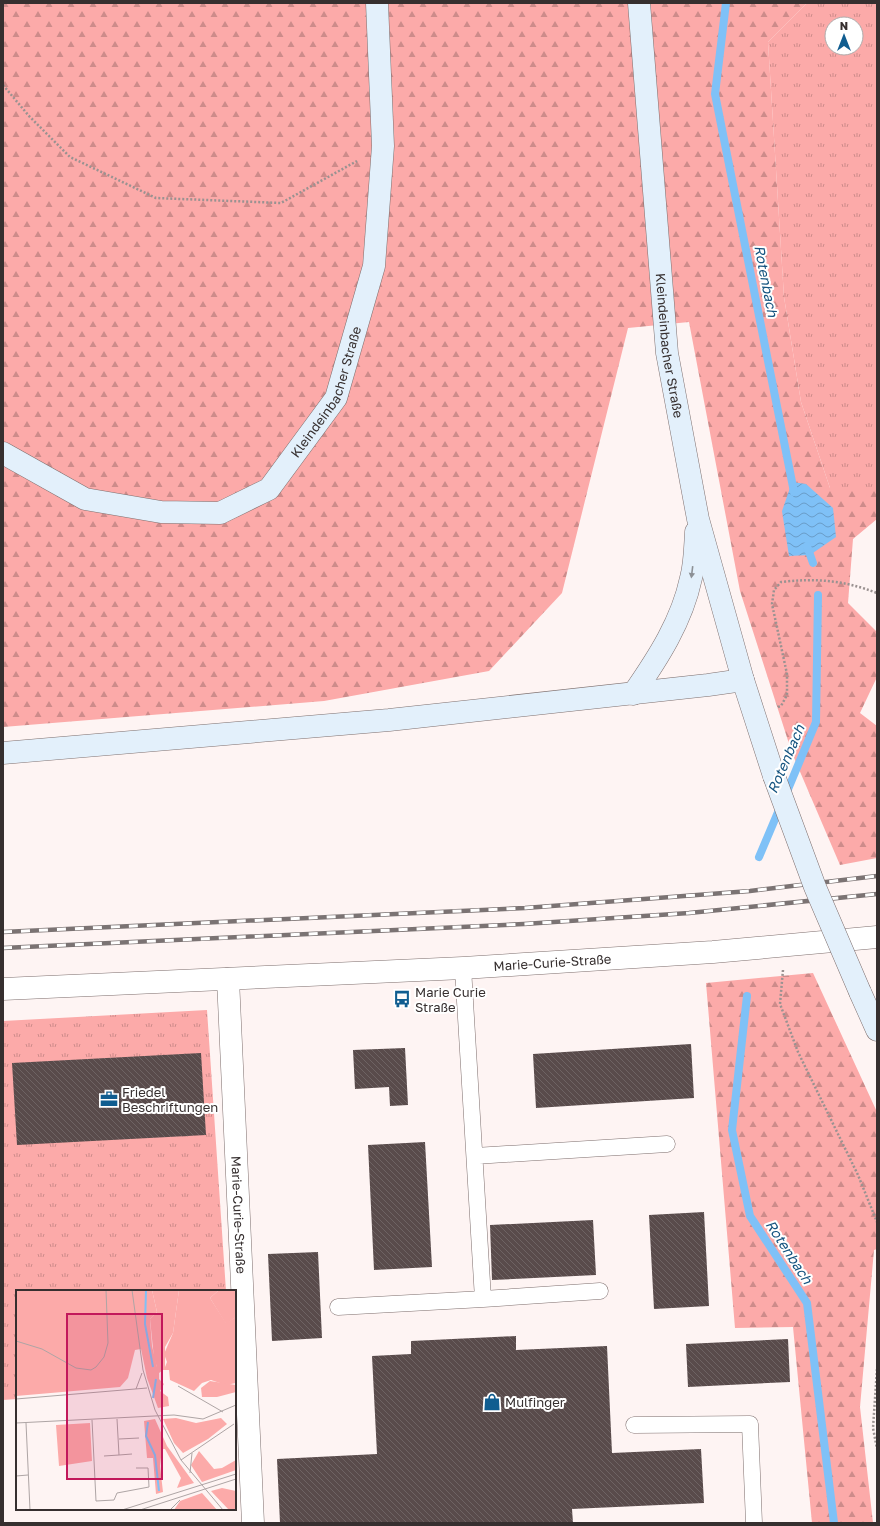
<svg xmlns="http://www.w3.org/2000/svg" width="880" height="1526" font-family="'Golos Text',sans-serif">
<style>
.grass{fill:url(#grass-tufts);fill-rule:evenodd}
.forest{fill:url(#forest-firs)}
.water{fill:url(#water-waves)}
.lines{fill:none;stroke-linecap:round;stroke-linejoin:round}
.stream{stroke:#7fc1f7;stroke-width:8}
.building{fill:url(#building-back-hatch)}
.lane-casing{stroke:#7e6f6e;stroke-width:17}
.street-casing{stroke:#7e6f6e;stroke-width:23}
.secondary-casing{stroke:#7e6f6e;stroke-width:23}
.path{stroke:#9a9291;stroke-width:2.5;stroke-dasharray:2 2;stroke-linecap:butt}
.lane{stroke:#fff;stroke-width:16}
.street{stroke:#fff;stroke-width:22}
.secondary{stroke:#e3f0fb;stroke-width:22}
.rail-casing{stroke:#7b7373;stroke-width:4.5}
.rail{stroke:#fff;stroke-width:3;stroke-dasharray:9;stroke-linecap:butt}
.secondary-bridge-casing{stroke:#7e6f6e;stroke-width:23;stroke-linecap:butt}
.secondary-bridge{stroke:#e3f0fb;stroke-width:22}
.oneway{fill:#8c9095}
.labels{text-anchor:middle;stroke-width:4;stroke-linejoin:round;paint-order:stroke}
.street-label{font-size:13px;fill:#362f2f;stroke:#fff}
.poi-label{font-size:13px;fill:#362f2f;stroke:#fff;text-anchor:start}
.water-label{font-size:14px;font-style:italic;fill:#14537f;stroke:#fff}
.inset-river{fill:none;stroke:#7fc1f7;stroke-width:2}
.inset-road{fill:none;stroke:#aea5a5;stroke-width:1}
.view{fill:#c2185b;fill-opacity:0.15;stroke:#c2185b;stroke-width:2}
.inset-edge{fill:none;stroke:#362f2f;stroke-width:2}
</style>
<defs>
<pattern id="grass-tufts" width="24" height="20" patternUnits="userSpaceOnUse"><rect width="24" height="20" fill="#fcaaa9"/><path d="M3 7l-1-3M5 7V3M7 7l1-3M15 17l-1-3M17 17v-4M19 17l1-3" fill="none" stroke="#cd8b8a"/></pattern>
<pattern id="forest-firs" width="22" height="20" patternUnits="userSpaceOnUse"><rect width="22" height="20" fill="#fcaaa9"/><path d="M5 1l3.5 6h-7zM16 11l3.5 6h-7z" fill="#cd8b8a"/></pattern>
<pattern id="water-waves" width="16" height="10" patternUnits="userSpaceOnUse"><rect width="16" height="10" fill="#7fc1f7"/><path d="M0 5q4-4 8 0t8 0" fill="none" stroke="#699dc8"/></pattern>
<pattern id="building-back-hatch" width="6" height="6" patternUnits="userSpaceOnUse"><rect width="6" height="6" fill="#594b4b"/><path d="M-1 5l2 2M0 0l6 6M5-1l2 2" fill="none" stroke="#6e6363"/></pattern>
</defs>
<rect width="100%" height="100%" fill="#fef4f3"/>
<!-- grass -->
<path class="grass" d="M807 3H877V488H830L801 402 784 297 768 42ZM832 24H856V48H832Z
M207 1010 226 1291H17V1399L3 1400V1021Z"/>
<!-- forest -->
<path class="forest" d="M3 3H807L768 42 784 297 801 402 830 488H877V519L853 539 848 603 877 632V677L860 713 877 726V858L840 865 792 753 740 591 689 322 628 328 562 593 489 671 324 701 3 727Z
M813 973 877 1112V1249L874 1250 860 1407 873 1523H812L793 1327 735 1328 706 983Z"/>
<!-- water -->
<path class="water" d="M792 482 806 484 833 508 836 537 810 555 789 556 782 511Z"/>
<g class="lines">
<!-- stream -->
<path class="stream" d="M726 3 715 94 794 492
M807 546 813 563
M786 794 816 722 818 595
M759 857 781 805
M747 996 732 1130 750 1216 807 1303 834 1523"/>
</g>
<!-- building -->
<path class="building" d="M691 1044 694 1098 536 1108 533 1054Z
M405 1048 408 1105 390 1106 389 1087 355 1089 353 1050Z
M201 1053 206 1135 17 1145 12 1063Z
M425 1142 432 1267 374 1270 368 1145Z
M704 1212 709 1306 654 1309 649 1215Z
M593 1220 596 1275 492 1280 490 1225Z
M318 1252 322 1338 272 1341 268 1254Z
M516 1336V1350L607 1346 612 1453 701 1449 704 1503 572 1509 573 1523H280L277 1459 377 1454 372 1356 411 1354V1341Z
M788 1339 790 1382 688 1387 686 1344Z"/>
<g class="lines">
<!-- lane casing -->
<g class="lane-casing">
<path id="lane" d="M475 1156 667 1144
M483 1299 600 1291
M338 1307 483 1299 463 968
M634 1425 750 1424 754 1523"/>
</g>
<!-- street casing -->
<g class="street-casing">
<g id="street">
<path id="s1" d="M228 979 253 1523"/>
<path id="s2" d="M3 989 463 968 713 952 877 937"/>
</g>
</g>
<!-- secondary casing -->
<g class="secondary-casing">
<g id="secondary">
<path id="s3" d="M639 3 667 353 698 519 743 680 774 776"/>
<path id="s4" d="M3 453 85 499 161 512 220 513 269 489 336 398 374 266 383 146 377 3"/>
<path d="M633 694C658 658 682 621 691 578 695 564 695 547 696 532"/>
<path d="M3 753 389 720 708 685 743 680"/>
<path d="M860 992 877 1030"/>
</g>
</g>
<!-- path -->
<path class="path" d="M3 85 29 116 70 157 156 198 281 203 357 161
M778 707 781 706 787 695V674L772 604 774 590 781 582C816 578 843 580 877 593
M783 970 780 1004 798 1052 858 1175 877 1222
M877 1369 873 1428 877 1449"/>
<!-- lane -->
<use href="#lane" class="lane"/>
<!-- street -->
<use href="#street" class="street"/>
<!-- secondary -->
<use href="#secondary" class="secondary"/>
<!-- rail casing -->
<g class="rail-casing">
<path id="rail" d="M3 932 525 908 750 891 877 876
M3 948 524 924 689 913 877 894"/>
</g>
<!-- rail -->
<use href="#rail" class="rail"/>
<!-- secondary-bridge casing -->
<g class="secondary-bridge-casing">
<path id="secondary-bridge" d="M774 776 815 887 860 992"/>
</g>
<!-- secondary-bridge -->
<use href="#secondary-bridge" class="secondary-bridge"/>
</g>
<!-- one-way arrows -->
<defs><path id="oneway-solid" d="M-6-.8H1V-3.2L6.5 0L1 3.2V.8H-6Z"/></defs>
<use class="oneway" href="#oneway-solid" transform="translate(692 572) rotate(97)"/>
<!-- icons -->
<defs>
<g id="bus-bare" transform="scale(1.38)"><path d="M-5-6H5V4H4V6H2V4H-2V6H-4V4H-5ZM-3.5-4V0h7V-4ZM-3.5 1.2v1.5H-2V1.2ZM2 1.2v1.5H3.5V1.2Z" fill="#105d90" stroke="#fff" stroke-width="2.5" paint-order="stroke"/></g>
<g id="office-bare" transform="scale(1.38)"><path d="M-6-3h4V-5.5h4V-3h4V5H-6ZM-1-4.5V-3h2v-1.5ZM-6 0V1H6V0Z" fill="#105d90" stroke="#fff" stroke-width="2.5" paint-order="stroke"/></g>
<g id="shop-bare" transform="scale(1.38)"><path d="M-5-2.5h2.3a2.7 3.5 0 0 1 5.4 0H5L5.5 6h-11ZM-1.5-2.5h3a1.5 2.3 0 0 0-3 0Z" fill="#105d90" stroke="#fff" stroke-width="2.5" paint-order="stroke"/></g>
</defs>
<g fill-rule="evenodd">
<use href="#bus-bare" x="402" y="999"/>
<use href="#office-bare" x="109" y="1099"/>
<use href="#shop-bare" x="492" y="1402"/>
</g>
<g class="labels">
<!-- street labels -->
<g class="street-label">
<text dy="5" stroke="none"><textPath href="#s3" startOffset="344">Kleindeinbacher Straße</textPath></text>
<text dy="5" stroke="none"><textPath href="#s4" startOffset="399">Kleindeinbacher Straße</textPath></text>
<text dy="5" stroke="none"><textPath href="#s2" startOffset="550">Marie-Curie-Straße</textPath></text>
<text dy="5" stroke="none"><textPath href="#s1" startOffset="236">Marie-Curie-Straße</textPath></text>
</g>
<!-- poi labels -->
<g class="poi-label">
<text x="415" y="997">Marie Curie<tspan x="415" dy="15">Straße</tspan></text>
<text x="122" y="1097">Friedel<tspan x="122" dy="15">Beschriftungen</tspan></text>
<text x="505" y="1407">Mulfinger</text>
</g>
<!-- water labels -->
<g class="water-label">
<text transform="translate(766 281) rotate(79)" y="5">Rotenbach</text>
<text transform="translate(786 759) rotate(-67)" y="5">Rotenbach</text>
<text transform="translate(789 1252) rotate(57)" y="5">Rotenbach</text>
</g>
</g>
<!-- overview -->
<g transform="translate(16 1290)">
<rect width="220" height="220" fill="#fef4f3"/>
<path d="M136 0H163L157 43 149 57V77H141L138 68 134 29 141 22ZM203 0H220V27L210 34 194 8ZM74 133 76 171 43 176 40 135ZM183 161 198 179 206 178 220 170V180L186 192 175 175Z" fill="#fcaaa9"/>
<path d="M0 0H136L141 22 134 29 136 56 141 77H149L151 72 148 64 157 43 163 0H203L194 8 210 33 220 27V93L210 95 195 90 186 93 178 101 154 90 153 80H147L143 83V89L148 94 144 101 152 107 153 116 142 118 131 88 125 59 119 60 112 88 104 97 0 106ZM160 128 180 133 205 128 211 134 192 149 167 163 158 153 147 129ZM139 129 151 156 178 193 161 198 165 188 149 159H146L144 176 147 202 140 204 137 168H131L128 131ZM206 198 220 201V220H213L195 201ZM186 203 201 220H158L164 211Z" fill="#fcaaa9"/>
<path d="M194 91 220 95V102L201 107H186L185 98Z" fill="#fcaaa9"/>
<path class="inset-river" d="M130 0 129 34 137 77M137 108 140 89M132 132 130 146 139 165 143 201"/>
<path class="inset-road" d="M116 0 127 80 139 120 165 170 207 220M0 51 26 59 60 78 75 80 80 77 88 67 92 53 90 0M162 96 207 122M120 99 126 83M0 109 131 98M76 130 80 211 98 210 101 203 133 197 132 178H120M0 133 158 125 187 129 220 115M10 133 14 220M103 149 123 148M103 165 116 164M88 166 103 165 101 129M165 170 218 134M174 183 176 163M0 186 12 185M106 220 220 184M124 220 220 189M154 220 164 210"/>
<path class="view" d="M51 24H146V189H51Z"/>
<rect width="220" height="220" class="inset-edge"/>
</g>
<!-- border -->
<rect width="880" height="1526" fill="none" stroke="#362f2f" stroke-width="8"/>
<!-- north arrow -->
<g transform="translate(844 36)"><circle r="19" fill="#ffffff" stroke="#afacac"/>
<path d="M0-3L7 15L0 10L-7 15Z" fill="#105d90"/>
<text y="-6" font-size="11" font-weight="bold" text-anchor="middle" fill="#362f2f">N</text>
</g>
</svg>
